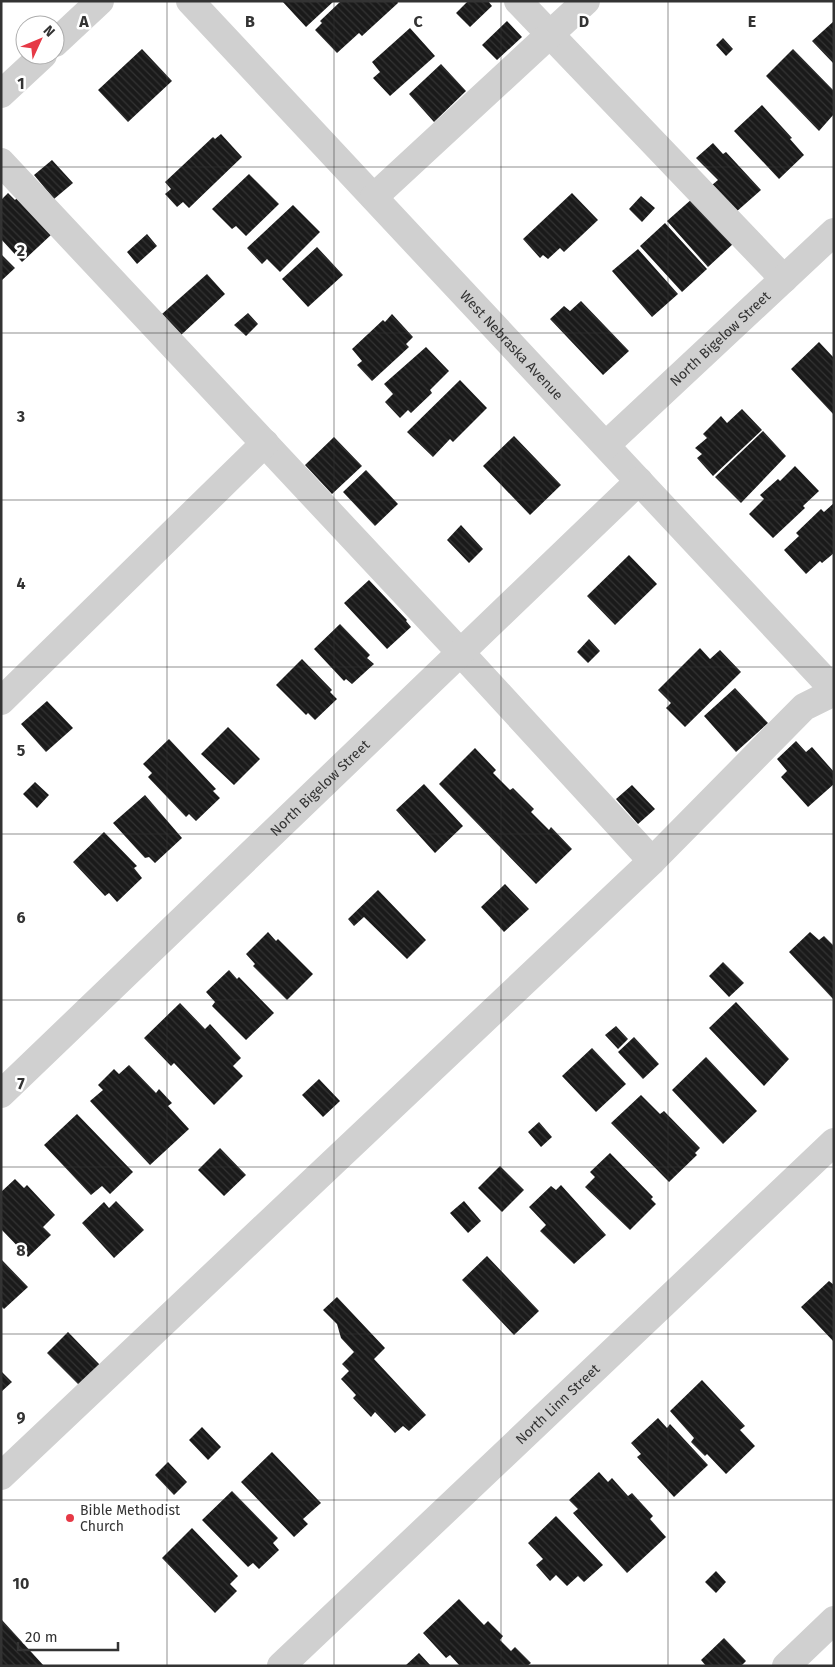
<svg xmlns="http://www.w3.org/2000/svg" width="835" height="1667" font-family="'Fira Sans',sans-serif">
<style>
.building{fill:url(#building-back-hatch)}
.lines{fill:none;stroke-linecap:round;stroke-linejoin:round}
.minor{stroke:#d0d0d0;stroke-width:28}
.grid{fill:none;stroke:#333;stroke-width:1;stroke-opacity:0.55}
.poi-dot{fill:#e63946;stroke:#fff;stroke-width:2}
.labels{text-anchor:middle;stroke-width:5;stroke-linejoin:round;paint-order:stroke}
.street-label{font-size:14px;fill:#333;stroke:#fff}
.poi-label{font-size:14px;fill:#333;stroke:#fff;text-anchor:start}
.grid-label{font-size:16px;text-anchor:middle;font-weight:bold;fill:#333;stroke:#fff;stroke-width:5;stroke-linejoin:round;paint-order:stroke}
</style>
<defs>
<pattern id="building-back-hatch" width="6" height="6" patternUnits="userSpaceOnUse" patternTransform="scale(1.25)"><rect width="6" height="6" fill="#1a1a1a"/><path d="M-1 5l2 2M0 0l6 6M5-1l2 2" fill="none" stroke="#333"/></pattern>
</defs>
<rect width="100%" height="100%" fill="#fff"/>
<!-- building -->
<path class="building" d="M282 1H334L306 27Z
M341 1H397L398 3 362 36 359 33 337 53 315 30 322 23 320 21Z
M468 1H488L492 6 470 27 456 13Z
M507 21 522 37 497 60 482 45Z
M834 21V64L812 41Z
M410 28 435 56 390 96 373 78 380 72 372 62Z
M723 38 733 49 726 56 716 45Z
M142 49 172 81 128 122 98 90Z
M793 49 834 91V114L819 131 766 76Z
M441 64 466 91 434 122 409 94Z
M762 105 792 138 790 139 804 155 779 179 734 131Z
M221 134 242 157 189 208 183 202 177 207 165 194 171 189 165 182 213 137 215 139Z
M713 143 723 154 726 152 761 190 736 212 712 185 718 180 696 158Z
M52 160 73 183 54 199 34 175Z
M249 174 279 204 246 236 236 226 232 229 212 209Z
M8 193 15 200 17 198 52 234 22 262 1 239V200Z
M572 193 598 220 564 252 560 248 548 259 543 255 540 258 523 239Z
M641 196 655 208 642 222 629 209Z
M693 198 734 243 708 267 667 221Z
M293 205 320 232 280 272 267 259 262 264 247 248Z
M665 223 707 269 682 292 640 246Z
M147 234 157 246 137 264 127 252Z
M317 247 343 275 308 307 282 279Z
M638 249 678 294 652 317 612 271Z
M1 254 15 268 1 281Z
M207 274 225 294 181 335 162 314Z
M581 301 629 351 603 375 550 319 564 306 570 311Z
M248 313 258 324 246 336 234 325Z
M392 314 413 337 406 344 409 347 372 381 357 365 362 361 352 349 383 320 385 322Z
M819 342 834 358V415L791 369Z
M426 347 449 371 430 390 432 393 411 413 408 410 400 418 385 402 393 394 384 384Z
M460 380 487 408 453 442 450 439 433 457 407 432Z
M742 409 762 430 713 476 697 458 702 454 695 448 707 438 703 434 721 416 727 423Z
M763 431 786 456 741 503 715 477Z
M514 436 561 485 530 515 483 466Z
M334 437 362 466 332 494 305 465Z
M795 466 819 491 803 506 805 508 773 538 749 514 764 499 760 495 778 479 780 481Z
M366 470 398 504 375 526 343 492Z
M834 503V553L822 563 820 561 806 574 784 550 799 536 796 533 821 509 824 512Z
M461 525 483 549 469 563 447 540Z
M629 555 657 584 615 625 587 596Z
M369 580 407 620 406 621 411 627 387 649 344 603Z
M340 624 370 655 367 658 374 664 352 684 346 679 344 681 314 649Z
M589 639 600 651 588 663 577 652Z
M700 648 710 659 720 650 741 672 685 727 666 708 671 703 658 690Z
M302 659 332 690 330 692 337 699 315 720 308 713 306 715 276 685Z
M735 688 768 723 736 752 704 716Z
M47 701 73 728 46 752 21 724Z
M228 727 260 759 234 785 201 754Z
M169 739 216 789 213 791 220 798 196 821 189 814 186 817 148 777 152 773 143 764Z
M796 741 806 752 812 747 834 772V784L808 807 781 777 787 771 777 759Z
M475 748 496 770 493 773 510 790 513 788 534 809 531 812 549 830 551 827 572 849 536 884 439 784Z
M35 782 49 795 37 808 23 794Z
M424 784 463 826 435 853 396 810Z
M632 785 655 809 638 824 616 799Z
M145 795 182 838 155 863 149 857 145 858 113 823Z
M104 832 137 866 134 868 142 878 117 902 109 893 105 896 73 862Z
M505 884 529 909 504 932 481 907Z
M378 890 426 940 407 959 364 917 354 926 348 919Z
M268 932 276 941 278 939 313 974 287 1000 253 966 255 964 246 954Z
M810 932 819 940 824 936 834 946V1000L789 952Z
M723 962 744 983 729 997 709 976Z
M229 970 237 979 239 977 274 1013 246 1040 212 1006 215 1002 206 992Z
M736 1002 789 1059 764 1086 709 1028Z
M180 1003 205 1029 210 1024 241 1058 233 1066 243 1076 214 1105 174 1063 171 1066 144 1038Z
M616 1026 628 1039 618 1049 605 1035Z
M634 1037 659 1064 643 1079 618 1052Z
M592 1048 626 1084 596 1112 562 1076Z
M706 1057 757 1111 723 1144 672 1090Z
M129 1065 156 1093 159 1089 172 1103 168 1106 189 1129 150 1165 90 1101 103 1090 98 1085 114 1069 119 1074Z
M319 1079 340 1101 323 1117 302 1095Z
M641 1095 660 1114 664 1111 700 1148 695 1153 697 1155 669 1182 611 1123Z
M77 1114 133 1172 110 1194 102 1186 91 1195 44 1145Z
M539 1122 552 1137 541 1147 528 1132Z
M220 1148 246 1175 224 1196 198 1170Z
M610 1153 653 1197 651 1199 656 1204 630 1230 585 1187 595 1177 590 1172Z
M500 1166 524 1190 502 1212 478 1188Z
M15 1179 24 1188 27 1185 55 1215 43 1227 51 1235 28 1257 1 1229V1192Z
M561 1185 606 1235 574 1264 540 1231 546 1225 529 1207 551 1186 556 1190Z
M116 1201 144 1230 114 1258 82 1223 104 1202 109 1208Z
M464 1201 481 1221 468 1233 450 1213Z
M487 1256 539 1311 514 1335 462 1280Z
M1 1259 28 1287 4 1309 1 1306Z
M829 1281 834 1285V1342L801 1307Z
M337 1297 385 1348 374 1359 426 1415 409 1431 403 1426 395 1433 375 1412 371 1417 353 1398 356 1395 341 1379 349 1371 342 1364 354 1352 341 1338 337 1324 323 1310Z
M68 1332 100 1365 79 1385 47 1353Z
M1 1371 12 1382 1 1392Z
M702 1380 745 1426 740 1430 755 1446 726 1474 707 1454 705 1456 691 1442 694 1438 670 1411Z
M658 1418 667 1428 670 1424 708 1465 674 1497 637 1457 641 1454 631 1443Z
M202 1427 221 1447 208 1460 189 1440Z
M272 1452 321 1503 303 1519 308 1524 294 1537 241 1482Z
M168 1462 187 1482 174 1495 155 1475Z
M599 1472 608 1482 612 1478 628 1496 632 1493 653 1516 650 1519 666 1537 627 1573 573 1513 578 1509 569 1500Z
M232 1491 278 1538 273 1543 279 1550 259 1569 253 1563 248 1567 202 1520Z
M556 1516 603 1565 584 1582 578 1576 567 1586 556 1575 550 1581 536 1565 543 1559 528 1543Z
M192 1528 238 1576 230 1584 237 1591 215 1613 162 1558Z
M716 1571 726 1582 716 1593 705 1582Z
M459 1599 484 1625 488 1621 503 1636 500 1640 511 1651 515 1647 531 1663 527 1666H460L450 1655 446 1658 423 1633Z
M2 1620 44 1666H1Z
M724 1638 746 1661 741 1666H706L701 1660Z
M419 1653 431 1666H405Z"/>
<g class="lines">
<!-- minor -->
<g class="minor">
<path id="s1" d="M190 1 834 690"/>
<path d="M518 1 784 279"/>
<path d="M55 43 100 1"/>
<path d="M1 94 43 55"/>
<path d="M1 162 460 652 652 861"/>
<path d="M374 197 586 1"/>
<path id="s2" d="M606 445 834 232"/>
<path d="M1 701 265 443"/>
<path id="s3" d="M1 1094 639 481"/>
<path d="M1 1476 652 861 804 707 834 692"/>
<path id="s4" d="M281 1666 834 1142"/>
<path d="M786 1666 834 1620"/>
</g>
</g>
<!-- grid -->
<path class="grid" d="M167 1V1666M334 1V1666M501 1V1666M668 1V1666M1 167H834M1 333H834M1 500H834M1 667H834M1 834H834M1 1000H834M1 1167H834M1 1334H834M1 1500H834"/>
<!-- markers -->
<circle class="poi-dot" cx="70" cy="1518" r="5"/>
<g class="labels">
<!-- street labels -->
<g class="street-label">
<text dy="5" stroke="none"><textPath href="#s2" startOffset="156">North Bigelow Street</textPath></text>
<text dy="5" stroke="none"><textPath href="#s1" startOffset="471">West Nebraska Avenue</textPath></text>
<text dy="5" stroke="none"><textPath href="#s3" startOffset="442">North Bigelow Street</textPath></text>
<text dy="5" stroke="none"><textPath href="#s4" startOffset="381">North Linn Street</textPath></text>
</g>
<!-- poi labels -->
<g class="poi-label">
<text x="80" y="1515">Bible Methodist<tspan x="80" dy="16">Church</tspan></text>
</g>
</g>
<g class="grid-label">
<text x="84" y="27">A</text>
<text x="250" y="27">B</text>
<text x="418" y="27">C</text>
<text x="584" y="27">D</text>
<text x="752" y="27">E</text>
<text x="21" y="89">1</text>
<text x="21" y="256">2</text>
<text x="21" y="422">3</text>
<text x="21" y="589">4</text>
<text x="21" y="756">5</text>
<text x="21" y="923">6</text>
<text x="21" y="1089">7</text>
<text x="21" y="1256">8</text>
<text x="21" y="1423">9</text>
<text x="21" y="1589">10</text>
</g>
<!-- border -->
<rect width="835" height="1667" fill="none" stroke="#333333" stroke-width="5"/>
<!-- north arrow -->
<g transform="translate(40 40) rotate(46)"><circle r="24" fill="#ffffff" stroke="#adadad"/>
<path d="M0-4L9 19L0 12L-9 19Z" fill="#e63946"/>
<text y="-8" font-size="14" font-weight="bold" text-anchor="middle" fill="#333333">N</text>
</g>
<!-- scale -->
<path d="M18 1642v8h100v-8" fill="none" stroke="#333333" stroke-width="2.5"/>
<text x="25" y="1642" font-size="15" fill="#333333" stroke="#ffffff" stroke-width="4" paint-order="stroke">20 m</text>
</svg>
